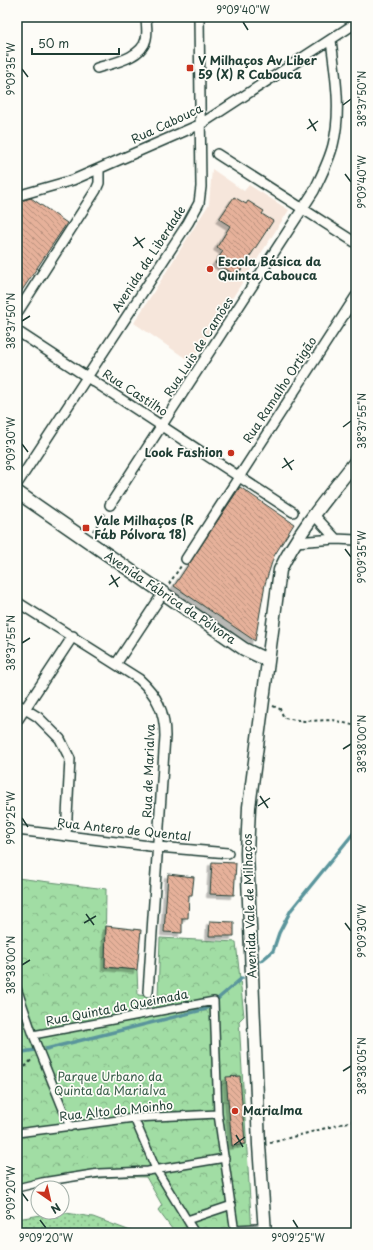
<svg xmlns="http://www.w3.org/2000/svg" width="373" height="1250" font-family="'Playpen Sans',sans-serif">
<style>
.built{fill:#f6e6db}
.grass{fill:url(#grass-dots);stroke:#608d6c}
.park{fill:url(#park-crowns);stroke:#608d6c}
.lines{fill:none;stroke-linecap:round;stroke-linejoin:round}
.stream{stroke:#5a959c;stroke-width:3.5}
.building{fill:url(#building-back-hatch);stroke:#1f3d34;filter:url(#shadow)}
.pedestrian-casing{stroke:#1f3d34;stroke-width:10}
.minor-casing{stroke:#1f3d34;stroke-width:12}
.tertiary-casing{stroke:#1f3d34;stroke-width:15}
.path{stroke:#1f3d34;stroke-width:2;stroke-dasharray:3 3;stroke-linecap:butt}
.pedestrian{stroke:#fdfcf7;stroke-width:7}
.minor{stroke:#fdfcf7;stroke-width:9}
.tertiary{stroke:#fdfcf7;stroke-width:12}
.ticks{fill:none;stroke:#1f3d34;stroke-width:1.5}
.poi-dot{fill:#c8321e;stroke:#fdfcf7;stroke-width:1.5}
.labels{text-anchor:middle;stroke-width:3.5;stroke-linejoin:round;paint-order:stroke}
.poi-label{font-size:12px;font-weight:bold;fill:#1f3d34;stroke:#fdfcf7;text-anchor:start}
.street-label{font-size:12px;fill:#1f3d34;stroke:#fdfcf7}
.park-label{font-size:12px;fill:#395d4a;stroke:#fdfcf7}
.neatline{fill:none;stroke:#1f3d34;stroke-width:1.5}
.ticks-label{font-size:10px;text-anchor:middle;fill:#1f3d34}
</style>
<defs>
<pattern id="grass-dots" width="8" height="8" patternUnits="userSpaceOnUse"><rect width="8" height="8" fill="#a1dda4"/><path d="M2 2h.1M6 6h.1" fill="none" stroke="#83b486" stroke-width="1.8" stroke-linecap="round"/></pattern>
<pattern id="park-crowns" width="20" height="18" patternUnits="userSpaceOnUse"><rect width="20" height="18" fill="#a1dda4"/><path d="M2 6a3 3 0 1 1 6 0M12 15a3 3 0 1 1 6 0" fill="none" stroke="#83b486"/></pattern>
<pattern id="building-back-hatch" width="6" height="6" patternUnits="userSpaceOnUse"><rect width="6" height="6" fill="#e6b19a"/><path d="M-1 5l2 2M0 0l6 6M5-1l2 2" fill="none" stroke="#ba917e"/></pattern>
<filter id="shadow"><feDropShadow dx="-3.5" dy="3.5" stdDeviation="0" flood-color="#0004"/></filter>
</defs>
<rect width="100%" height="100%" fill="#fdfcf7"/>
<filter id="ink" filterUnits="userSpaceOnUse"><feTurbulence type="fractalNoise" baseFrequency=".025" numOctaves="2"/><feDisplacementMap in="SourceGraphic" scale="8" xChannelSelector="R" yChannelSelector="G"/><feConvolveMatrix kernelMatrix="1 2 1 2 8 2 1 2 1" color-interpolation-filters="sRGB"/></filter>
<g filter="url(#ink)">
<!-- built -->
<path class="built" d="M212 169 244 191 249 185 289 210 191 362 134 323 209 204Z"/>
<!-- grass -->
<path class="grass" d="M59 1212 93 1217 136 1233H17V1219Z"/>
<!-- park -->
<path class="park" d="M17 878 106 889 105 967 137 970 138 995 158 997 160 938 236 942 244 1016 239 1021 252 1233H175L158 1210 162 1205 146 1177C102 1175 59 1182 17 1192Z"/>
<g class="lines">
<!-- stream -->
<path class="stream" d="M261 961 273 951 279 933 291 910 356 830
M46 1049 206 1009 242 978
M17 1053 35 1050"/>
</g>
<!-- building -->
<path class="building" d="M234 197 246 204 248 201 264 211 262 214 273 221 237 276 215 263 223 251 217 247 230 226 219 219Z
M31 198 67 223 17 298V202Z
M240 487 294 524 274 556 265 584 255 641 174 586Z
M212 862 236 863 234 895 210 894Z
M168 874 194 877 192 895H189L188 918H182V933L164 932Z
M210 921 234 922V936H209Z
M106 926 141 930 137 970 105 967Z
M240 1076 245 1144 232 1146 226 1077Z"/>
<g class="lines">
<!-- pedestrian casing -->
<g class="pedestrian-casing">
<path id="pedestrian" d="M17 988 33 1035
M134 1118 156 1169 195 1233
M70 1127 33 1035 214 1001 218 1114 235 1233
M17 1133 134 1118 218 1114
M17 1188 42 1182 99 1173 148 1171 225 1158
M187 1220 232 1205
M235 1229 258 1228"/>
</g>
<!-- minor casing -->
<g class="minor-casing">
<path id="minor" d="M97 68C113 63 142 58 146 39 148 32 146 24 146 17
M217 154 356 243
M17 196 73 180 201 124 356 23
M17 313 96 190 99 183V169
M17 331 293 512
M17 484 188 223 199 203 201 187 199 17
M110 505 314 191C321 176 329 161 333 145 342 110 335 74 331 40
M314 515 336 539
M295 542 336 539 356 540
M186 559 356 296
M17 602 139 679C157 695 165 712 165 736L148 992
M116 664 163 593
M17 704 38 717 60 739 70 759 66 836
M17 721 73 636
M17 830 158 847 228 853"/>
</g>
<!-- tertiary casing -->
<g class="tertiary-casing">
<path id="tertiary" d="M17 492 244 649 267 660
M265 1233 259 1145 247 853 249 807 280 570C299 530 329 496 356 461"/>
</g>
<!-- path -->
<path class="path" d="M93 531 105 513
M169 584 181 566
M273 706 280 709 284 718 304 721 333 720 356 726
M17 1076 33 1058
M270 1143 356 1120"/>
<!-- pedestrian -->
<use href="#pedestrian" class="pedestrian"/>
<!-- minor -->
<use href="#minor" class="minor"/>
<!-- tertiary -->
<use href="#tertiary" class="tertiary"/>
</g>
</g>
<!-- ticks -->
<path class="ticks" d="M243 22 248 30M22 69 28 77M343 105 351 99M309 119 316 131M307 129 318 121M345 174 351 182M135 237 143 248M133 246 145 238M22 321 30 316M343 427 351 421M22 444 28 452M284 458 292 470M282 468 294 460M345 549 351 557M111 575 118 587M109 585 120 577M22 643 30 638M343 749 351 744M260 796 268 808M258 806 270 798M22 818 28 827M86 914 94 925M84 923 96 916M345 923 351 931M22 965 30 960M343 1071 351 1066M236 1135 243 1147M234 1145 245 1137M22 1193 28 1201M40 1220 46 1228M293 1220 298 1228"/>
<!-- markers -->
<g class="poi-dot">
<rect x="186" y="64" width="8" height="8" rx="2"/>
<circle cx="210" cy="269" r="4"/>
<circle cx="231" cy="453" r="4"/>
<rect x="82" y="524" width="8" height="8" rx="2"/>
<circle cx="235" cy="1111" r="4"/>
</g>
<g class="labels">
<!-- poi labels -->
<g class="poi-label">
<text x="198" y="65">V Milhaços Av Liber<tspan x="198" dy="14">59 (X) R Cabouca</tspan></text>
<text x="218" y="266">Escola Básica da<tspan x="218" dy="14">Quinta Cabouca</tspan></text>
<text x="223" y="457" text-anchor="end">Look Fashion</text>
<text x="94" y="525">Vale Milhaços (R<tspan x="94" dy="14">Fáb Pólvora 18)</tspan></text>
<text x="243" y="1115">Marialma</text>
</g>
<!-- street labels -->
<g class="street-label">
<text transform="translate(167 124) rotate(-25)" y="4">Rua Cabouca</text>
<text transform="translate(149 259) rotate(-57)" y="4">Avenida da Liberdade</text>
<text transform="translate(199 347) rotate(-57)" y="4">Rua Luis de Camões</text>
<text transform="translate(280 390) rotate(-57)" y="4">Rua Ramalho Ortigão</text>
<text transform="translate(135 393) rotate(33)" y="4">Rua Castilho</text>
<text transform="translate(170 598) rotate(34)" y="4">Avenida Fábrica da Pólvora</text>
<text transform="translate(149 771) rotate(-88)" y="4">Rua de Marialva</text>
<text transform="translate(124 830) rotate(6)" y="4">Rua Antero de Quental</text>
<text transform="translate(250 906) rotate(-92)" y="4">Avenida Vale de Milhaços</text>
<text transform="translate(117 1008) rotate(-11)" y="4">Rua Quinta da Queimada</text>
<text transform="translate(116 1111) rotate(-6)" y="4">Rua Alto do Moinho</text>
</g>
<!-- park labels -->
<g class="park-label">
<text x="110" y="1081">Parque Urbano da<tspan x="110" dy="14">Quinta da Marialva</tspan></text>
</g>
</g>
<!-- margin -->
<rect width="373" height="1250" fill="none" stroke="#fdfcf7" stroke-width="44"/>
<!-- north arrow -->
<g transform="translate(50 1200) rotate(146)"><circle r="19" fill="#fdfcf7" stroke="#a4b0a9"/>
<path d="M0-3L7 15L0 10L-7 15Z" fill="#c8321e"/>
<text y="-6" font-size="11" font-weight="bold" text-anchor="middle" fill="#1f3d34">N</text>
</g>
<!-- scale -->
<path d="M32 48v6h87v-6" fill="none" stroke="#1f3d34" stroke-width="2"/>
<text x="38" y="48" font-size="12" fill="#1f3d34" stroke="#fdfcf7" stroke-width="3" paint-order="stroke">50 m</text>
<rect x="22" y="22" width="329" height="1206" class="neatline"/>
<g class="ticks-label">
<text x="243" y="14">9°09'40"W</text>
<text transform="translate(11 69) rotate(-90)" y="4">9°09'35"W</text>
<text transform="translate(362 99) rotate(-90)" y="4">38°37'50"N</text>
<text transform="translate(362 182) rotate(-90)" y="4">9°09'40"W</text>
<text transform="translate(11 321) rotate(-90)" y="4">38°37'50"N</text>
<text transform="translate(362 421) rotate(-90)" y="4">38°37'55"N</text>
<text transform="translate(11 444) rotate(-90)" y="4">9°09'30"W</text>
<text transform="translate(362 557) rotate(-90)" y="4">9°09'35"W</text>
<text transform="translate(11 643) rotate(-90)" y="4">38°37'55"N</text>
<text transform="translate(362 744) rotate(-90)" y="4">38°38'00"N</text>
<text transform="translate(11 818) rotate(-90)" y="4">9°09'25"W</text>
<text transform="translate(362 931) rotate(-90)" y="4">9°09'30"W</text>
<text transform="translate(11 965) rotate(-90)" y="4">38°38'00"N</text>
<text transform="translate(362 1066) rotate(-90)" y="4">38°38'05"N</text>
<text transform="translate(11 1193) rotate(-90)" y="4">9°09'20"W</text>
<text x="46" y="1242">9°09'20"W</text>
<text x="298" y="1242">9°09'25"W</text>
</g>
</svg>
